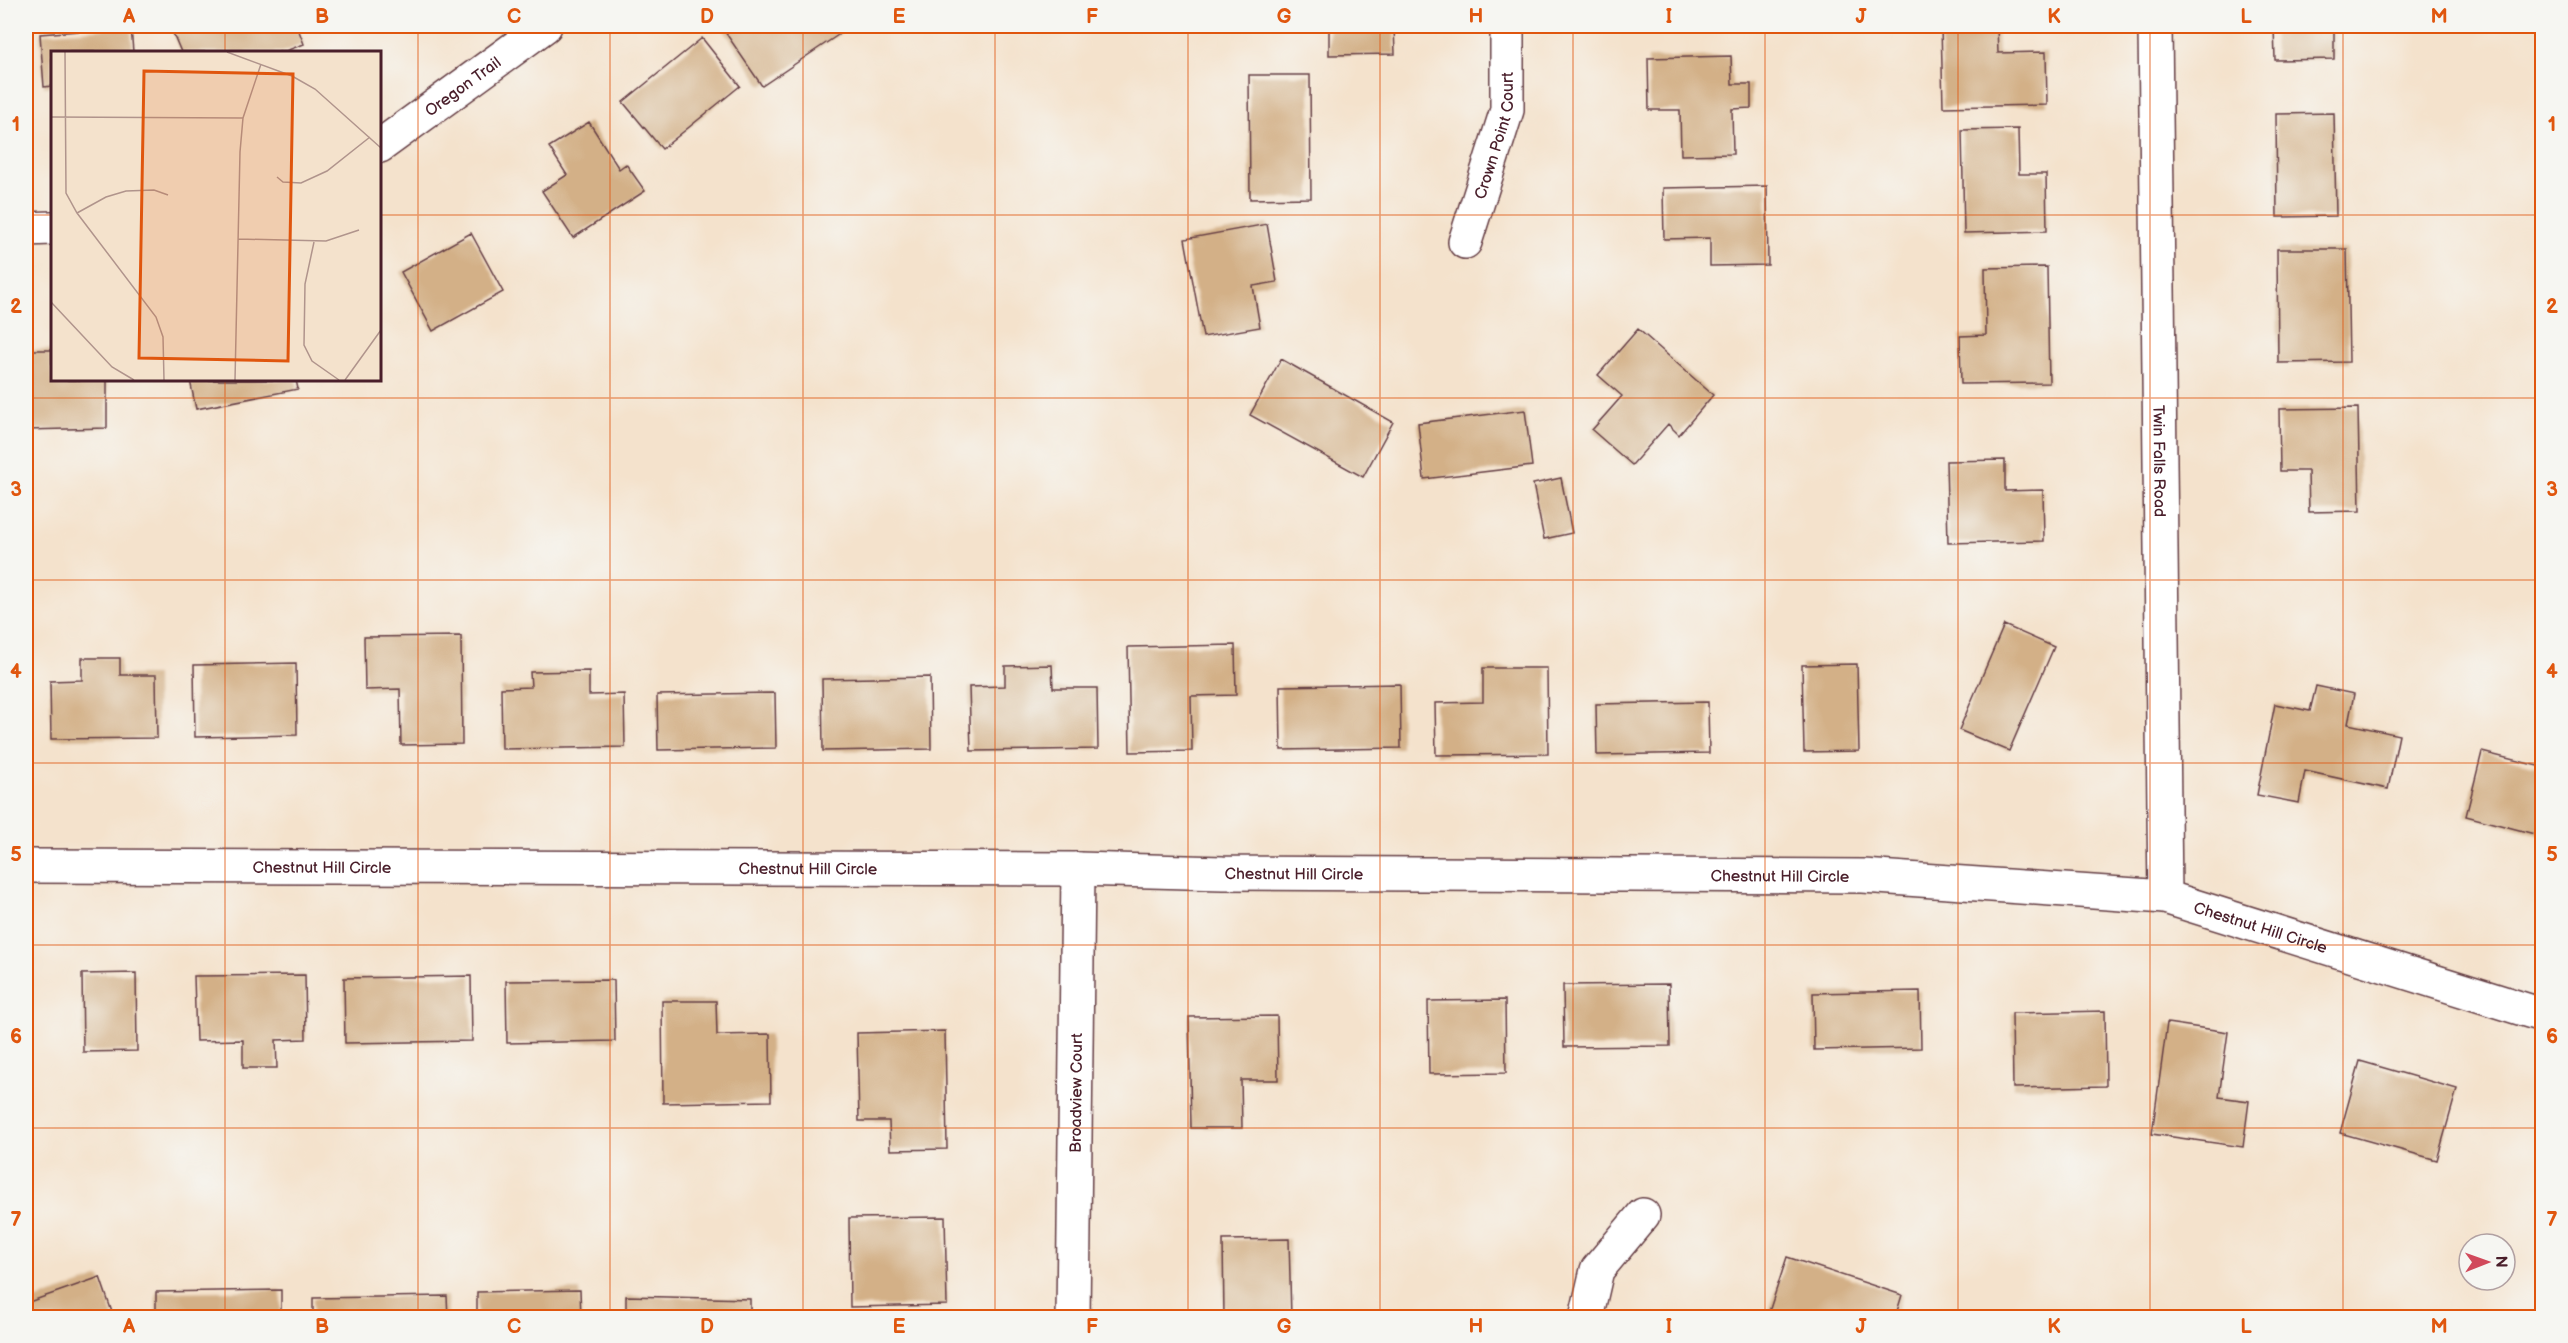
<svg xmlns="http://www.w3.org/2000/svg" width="2568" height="1343" font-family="'Balsamiq Sans',sans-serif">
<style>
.building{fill:#d3b087}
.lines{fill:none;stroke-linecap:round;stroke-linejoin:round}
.minor-casing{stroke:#643c43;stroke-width:36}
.minor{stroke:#fff;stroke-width:33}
.grid{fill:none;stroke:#e0560e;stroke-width:1.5;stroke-opacity:0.55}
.labels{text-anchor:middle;stroke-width:4.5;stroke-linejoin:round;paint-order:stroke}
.street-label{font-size:16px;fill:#4a1f2b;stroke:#f6f6f2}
.inset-road{fill:none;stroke:#b0948c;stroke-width:1.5}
.view{fill:#e0560e;fill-opacity:0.15;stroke:#e0560e;stroke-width:3}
.inset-edge{fill:none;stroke:#4a1f2b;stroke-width:3}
.neatline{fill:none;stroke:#e0560e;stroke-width:2}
.grid-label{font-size:20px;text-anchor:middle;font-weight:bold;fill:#e0560e}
</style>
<rect width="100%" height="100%" fill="#f6f6f2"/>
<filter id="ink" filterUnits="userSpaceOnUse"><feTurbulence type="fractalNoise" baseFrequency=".0167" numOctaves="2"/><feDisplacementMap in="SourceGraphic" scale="12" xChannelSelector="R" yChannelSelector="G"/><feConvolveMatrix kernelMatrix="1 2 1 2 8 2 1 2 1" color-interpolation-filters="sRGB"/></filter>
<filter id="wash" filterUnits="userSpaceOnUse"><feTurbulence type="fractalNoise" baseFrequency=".008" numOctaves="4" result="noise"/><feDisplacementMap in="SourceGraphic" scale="24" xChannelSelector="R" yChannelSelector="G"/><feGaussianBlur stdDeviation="1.35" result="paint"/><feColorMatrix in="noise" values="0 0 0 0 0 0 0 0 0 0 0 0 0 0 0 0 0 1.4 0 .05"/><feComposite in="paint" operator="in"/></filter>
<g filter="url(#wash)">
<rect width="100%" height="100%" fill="#f4e2cc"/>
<g id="blocks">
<!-- building -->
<path class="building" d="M170 26H297L304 44 283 52H181Z
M721 26H849L850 27 762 86Z
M1329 26H1394L1395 54 1329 55Z
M1941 26H1997L1998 53 2046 52 2047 105 1943 107Z
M2274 26H2334V59L2275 60Z
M131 27 133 52H52V86L44 87 40 34Z
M702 38 740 86 662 149 623 102Z
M1731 56 1732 84H1751V108L1732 109 1733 154 1681 155 1680 110H1649L1648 58Z
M1249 75H1310L1311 198 1250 199Z
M2334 113 2336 216 2277 217 2276 114Z
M589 122 619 169 626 164 645 191 573 238 542 191 567 175 549 147Z
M2018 129 2019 174H2046L2047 231 1964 233 1962 130Z
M1767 186 1768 265 1710 266V238L1664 239 1663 188Z
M1267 224 1277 282 1253 286 1260 327 1203 337 1185 239Z
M471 233 503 292 433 331 401 272Z
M2277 249H2347L2349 362 2278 363Z
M2047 267 2049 383 1961 384 1960 336 1986 335 1985 268Z
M1638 329 1713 395 1679 435 1668 424 1632 465 1592 430 1622 396 1598 375Z
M26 350H52V380H107V428L26 430Z
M1281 359 1393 422 1363 477 1250 415Z
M190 380H296L298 389 196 409Z
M2358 408 2360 511 2309 512 2308 471H2280L2279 409Z
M1525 410 1532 466 1424 479 1418 423Z
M2005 460V491L2043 490 2044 541 1948 543 1946 461Z
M1561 478 1572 533 1544 539 1533 484Z
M2004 625 2054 647 2009 751 1959 730Z
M461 636 462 744 401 745 400 689 365 690 364 637Z
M1235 645 1236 695 1191 696 1192 751 1130 752 1128 647Z
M82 658H120V675H156L157 738 51 739 50 681 82 680Z
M296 663 297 735 195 737 194 665Z
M1857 664 1859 751 1804 752 1802 665Z
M1052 665 1053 688H1097L1098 749 971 751 969 687 1005 686V666Z
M1483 668H1547L1548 754 1436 755 1435 703 1483 702Z
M589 671V695L624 694 625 747 502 749 501 688 531 687 530 672Z
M930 677 931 749 823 751 822 679Z
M1400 684 1401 748 1281 750 1280 686Z
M2316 686 2354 694 2348 724 2399 735 2388 789 2305 771 2299 803 2257 795 2275 704 2310 711Z
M775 693 776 748 658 750 657 695Z
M1708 702 1709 753 1597 755 1596 704Z
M2482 752 2542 767V836L2466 816Z
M136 973 137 1051 83 1052 82 974Z
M305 975 306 1039 276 1040 277 1068H243V1040L196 1041 194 976Z
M471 976 472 1041 345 1043 344 978Z
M614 980 615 1041 507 1043 506 981Z
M1669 984 1670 1046 1564 1047 1563 985Z
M1920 991 1921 1048 1814 1050 1813 993Z
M1505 1000 1506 1073 1429 1074 1428 1001Z
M662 1001H716L717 1035 770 1034 771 1101 663 1103Z
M2105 1011 2106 1086 2013 1088 2012 1013Z
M1277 1016 1278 1080H1241L1242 1128H1191L1189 1017Z
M2167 1023 2228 1032 2219 1097 2249 1101 2243 1147 2152 1134Z
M945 1031 947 1149 890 1150 889 1121H859L857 1033Z
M2360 1061 2457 1089 2437 1160 2340 1133Z
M945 1217 947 1305 850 1307 849 1218Z
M1289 1239 1291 1318H1224L1223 1240Z
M1787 1257 1902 1295 1895 1318H1767Z
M100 1277 114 1318H26V1303Z
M281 1290V1318H156V1292Z
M580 1290 581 1318H477V1292Z
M447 1296 448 1318H313V1298Z
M626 1296 750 1299V1318H626Z"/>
</g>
</g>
<g filter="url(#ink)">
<use href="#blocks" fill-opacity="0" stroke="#643c43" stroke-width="1.5"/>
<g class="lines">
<!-- minor casing -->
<g class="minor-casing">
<g id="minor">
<path id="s1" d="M2155 26 2165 897"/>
<path id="s2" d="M380 146 545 26"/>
<path d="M26 229 52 228"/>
<path id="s3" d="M1465 242 1507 110V26"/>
<path id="s4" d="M26 866 1078 869 1223 873 1863 876 2165 897 2542 1015"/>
<path id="s5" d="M1073 1318 1078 869"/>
<path d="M1586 1318 1597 1270 1643 1215"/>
</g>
</g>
<!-- minor -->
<use href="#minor" class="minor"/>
</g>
</g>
<!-- grid -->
<path class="grid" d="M225 26V52M418 26V1318M610 26V1318M803 26V1318M995 26V1318M1188 26V1318M1380 26V1318M1573 26V1318M1765 26V1318M1958 26V1318M2150 26V1318M2343 26V1318M26 215H52M380 215H2542M225 380V1318M26 398H2542M26 580H2542M26 763H2542M26 945H2542M26 1128H2542"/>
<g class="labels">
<!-- street labels -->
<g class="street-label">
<text dy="6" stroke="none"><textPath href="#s2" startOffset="102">Oregon Trail</textPath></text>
<text dy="6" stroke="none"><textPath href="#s3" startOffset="111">Crown Point Court</textPath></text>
<text dy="6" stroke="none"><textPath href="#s1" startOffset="435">Twin Falls Road</textPath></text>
<text dy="6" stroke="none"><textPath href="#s4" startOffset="296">Chestnut Hill Circle</textPath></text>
<text dy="6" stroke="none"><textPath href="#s4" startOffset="782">Chestnut Hill Circle</textPath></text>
<text dy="6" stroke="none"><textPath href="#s4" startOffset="1268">Chestnut Hill Circle</textPath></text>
<text dy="6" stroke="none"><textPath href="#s4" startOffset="1754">Chestnut Hill Circle</textPath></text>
<text dy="6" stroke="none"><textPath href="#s4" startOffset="2240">Chestnut Hill Circle</textPath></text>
<text dy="6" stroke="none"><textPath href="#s5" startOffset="225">Broadview Court</textPath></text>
</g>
</g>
<!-- overview -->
<g transform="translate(51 51)">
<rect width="330" height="330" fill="#f4e2cc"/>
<path class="inset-road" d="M14 1 15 142 26 162 105 266 112 286 113 329M176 1 241 25 264 38 330 97M0 66 192 67M226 126 232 131 250 132 276 120 319 86M26 162 55 146 75 140 103 139 117 144M187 188 275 190 308 179M263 191 254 233 253 294 261 310 288 329M0 251 61 316 83 329M184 329 189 101 192 67 210 13M294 329 330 279"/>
<path class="view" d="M93 20 242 23 237 310 88 307Z"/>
<rect width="330" height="330" class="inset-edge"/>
</g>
<!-- margin -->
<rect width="2568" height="1343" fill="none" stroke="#f6f6f2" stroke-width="66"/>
<!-- north arrow -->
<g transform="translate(2487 1262) rotate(89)"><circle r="28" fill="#f6f6f2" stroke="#b1a0a2" stroke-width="1.5"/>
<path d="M0-4.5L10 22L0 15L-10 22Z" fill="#d1495b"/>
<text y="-9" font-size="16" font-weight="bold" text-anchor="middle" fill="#4a1f2b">N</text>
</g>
<rect x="33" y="33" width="2502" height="1277" class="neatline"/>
<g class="grid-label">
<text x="129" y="23">A</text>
<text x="322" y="23">B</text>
<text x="514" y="23">C</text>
<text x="707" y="23">D</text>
<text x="899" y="23">E</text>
<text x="1092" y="23">F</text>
<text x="1284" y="23">G</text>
<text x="1476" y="23">H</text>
<text x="1669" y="23">I</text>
<text x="1861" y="23">J</text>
<text x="2054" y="23">K</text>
<text x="2246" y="23">L</text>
<text x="2439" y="23">M</text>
<text x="16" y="131">1</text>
<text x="2552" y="131">1</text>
<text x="16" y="313">2</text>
<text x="2552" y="313">2</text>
<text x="16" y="496">3</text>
<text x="2552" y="496">3</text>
<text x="16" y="678">4</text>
<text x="2552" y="678">4</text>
<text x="16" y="861">5</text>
<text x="2552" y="861">5</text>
<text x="16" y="1043">6</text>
<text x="2552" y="1043">6</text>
<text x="16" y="1226">7</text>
<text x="2552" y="1226">7</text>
<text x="129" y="1333">A</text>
<text x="322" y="1333">B</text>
<text x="514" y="1333">C</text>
<text x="707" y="1333">D</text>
<text x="899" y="1333">E</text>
<text x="1092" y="1333">F</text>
<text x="1284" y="1333">G</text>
<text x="1476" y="1333">H</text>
<text x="1669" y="1333">I</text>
<text x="1861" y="1333">J</text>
<text x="2054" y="1333">K</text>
<text x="2246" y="1333">L</text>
<text x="2439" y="1333">M</text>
</g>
</svg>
